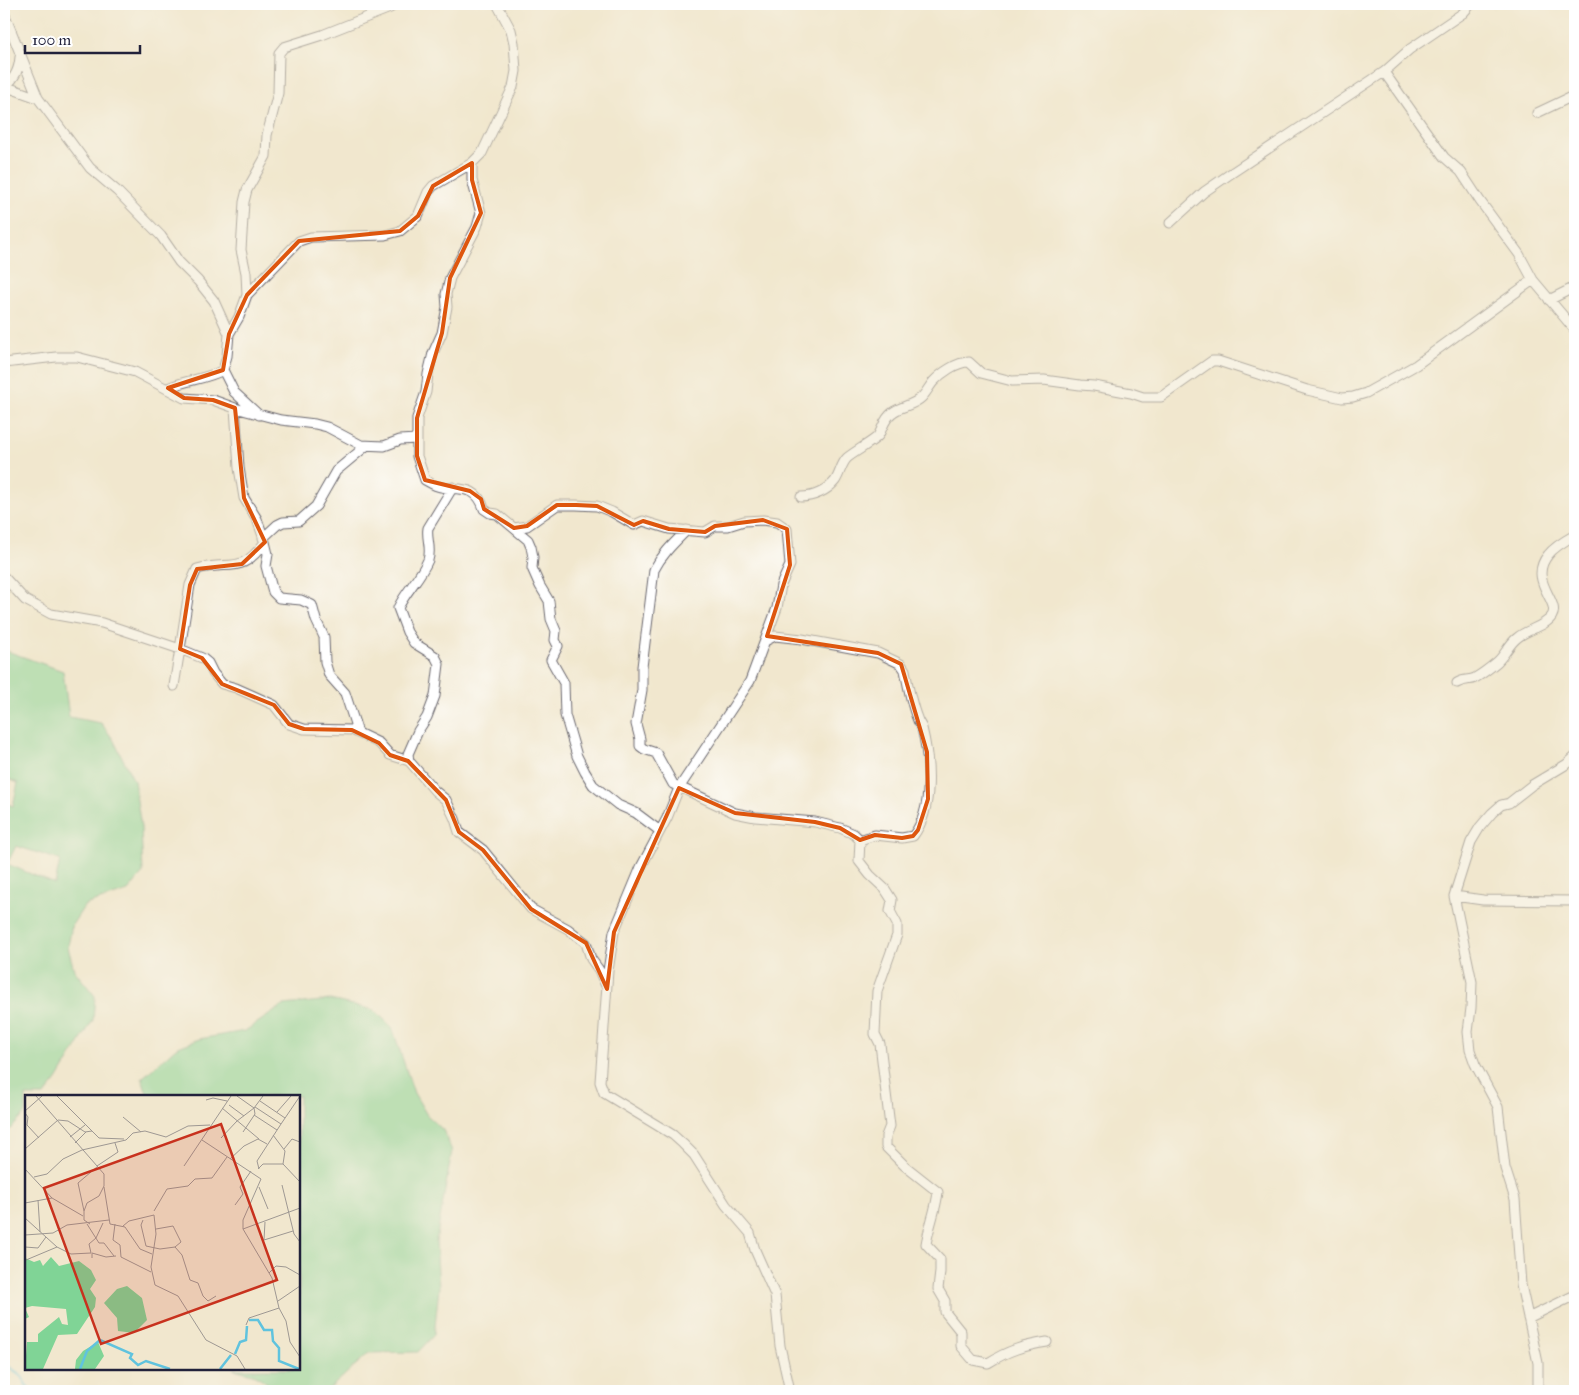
<svg xmlns="http://www.w3.org/2000/svg" width="1579" height="1395" font-family="'IM FELL Great Primer',serif">
<style>
.green{fill:#80d496;stroke:#517b68;fill-rule:evenodd}
.lines{fill:none;stroke-linecap:round;stroke-linejoin:round}
.stream{stroke:#60c3de;stroke-width:2.5}
.street-casing{stroke:#6a676e;stroke-width:11}
.street{stroke:#fff;stroke-width:9}
.marked{fill:none;stroke:#de560e;stroke-width:4;stroke-linejoin:round}
.inset-river{fill:none;stroke:#60c3de;stroke-width:2.5}
.inset-road{fill:none;stroke:#9e9893;stroke-width:1}
.view{fill:#c8321e;fill-opacity:0.15;stroke:#c8321e;stroke-width:2.5}
.inset-edge{fill:none;stroke:#22223b;stroke-width:2.5}
</style>
<rect width="100%" height="100%" fill="#fff"/>
<filter id="ink" filterUnits="userSpaceOnUse"><feTurbulence type="fractalNoise" baseFrequency=".02" numOctaves="2"/><feDisplacementMap in="SourceGraphic" scale="10" xChannelSelector="R" yChannelSelector="G"/><feConvolveMatrix kernelMatrix="1 2 1 2 8 2 1 2 1" color-interpolation-filters="sRGB"/></filter>
<filter id="wash" filterUnits="userSpaceOnUse"><feTurbulence type="fractalNoise" baseFrequency=".0096" numOctaves="4" result="noise"/><feDisplacementMap in="SourceGraphic" scale="20" xChannelSelector="R" yChannelSelector="G"/><feGaussianBlur stdDeviation="1.12" result="paint"/><feColorMatrix in="noise" values="0 0 0 0 0 0 0 0 0 0 0 0 0 0 0 0 0 1.4 0 .05"/><feComposite in="paint" operator="in"/></filter>
<g filter="url(#wash)">
<rect width="100%" height="100%" fill="#f1e7ce"/>
<!-- green -->
<path class="green" d="M4 650 63 671 69 717 101 723 113 739 134 781 141 827 143 873 128 891 85 905 72 925 68 947 74 970 95 996 93 1020 57 1080 44 1096H26V1113L4 1136V802L13 806 18 783 4 777ZM16 846 60 860 55 884 7 864Z
M330 1000 374 1010 392 1027 414 1093 427 1115 443 1130 452 1151 436 1241 439 1288 434 1335 418 1352 369 1353 327 1391H278L256 1375 234 1369H299V1096H148L142 1078 176 1048 199 1039 245 1031 284 1005Z"/>
<g class="lines">
<!-- stream -->
<path class="stream" d="M4 1365H6L21 1375 26 1385 32 1391"/>
</g>
</g>
<g filter="url(#ink)">
<g class="lines">
<!-- street casing -->
<g class="street-casing">
<path id="street" d="M4 13 38 98
M1384 72 1444 157 1461 172 1480 201 1519 254 1533 280 1575 330
M4 86 38 98 90 168 117 191 161 236 179 262 198 281 214 301 229 334
M6 86C15 77 19 70 20 57
M1537 113 1575 95
M472 163V180L481 213 477 227 450 278 446 294 447 307 442 333 433 353 428 374 426 392 417 418V456L425 480C429 482 433 485 437 486 456 492 476 482 484 509L490 513 497 514 528 540 531 547 533 557 532 568 540 586 549 601 551 619 556 631 555 640 558 646 551 660 564 683 565 715 577 756 585 772 593 785 618 805 636 813 660 831
M1170 223 1204 192 1230 174 1384 72 1410 49 1463 13 1471 4
M247 295 246 273 241 250 244 202 247 190 266 156 267 135 278 93 279 53 284 47 322 35 390 8 396 4
M1549 300 1575 287
M4 363 56 357H77L135 372 184 398 213 400 235 408 281 420 315 424 327 427 361 445 384 446 400 440 416 439
M168 388C185 380 207 379 223 370
M235 408 239 468 244 498 257 519 265 542 268 554 266 566 273 592 279 598 301 600 312 605 316 620 324 637 325 662 329 675 345 693 358 733
M259 415 234 392 223 370 227 356 229 334 239 317 247 295 299 241 311 237 385 235 400 231 418 216 428 192 433 186 472 163 482 153 513 87 516 71 514 43 511 30 497 4
M453 487 428 528C426 539 432 548 428 560 421 577 406 591 398 608L407 632 414 643 435 656 439 664 435 696 427 717 418 731 408 754 409 761 435 791 446 800 455 819 459 832 483 850 531 909 568 929 586 943 591 959 599 970 606 986
M801 497C813 497 827 491 835 481 840 474 841 464 847 458 854 452 874 441 878 436 883 428 884 419 892 413 900 406 913 406 922 397 926 393 929 387 933 382 941 373 957 362 969 362L981 373 1012 381 1044 380 1080 385 1094 386 1131 393 1143 397H1161L1212 361H1218L1307 390 1342 398 1353 397 1366 393 1416 365 1533 280
M514 528 527 526 557 505H576L597 506 612 512 634 525 643 521 669 529 705 532 715 526H728L744 521 763 520 777 522 787 529 790 565 781 585 777 608 750 681 679 788 667 818 641 867 614 932 608 971 600 1082 604 1093 673 1135 683 1144 694 1155 726 1205 750 1233 755 1250 775 1295 780 1346 790 1391
M687 530C674 543 662 554 654 570L642 667V690L636 724 640 739V746L644 749 656 753 673 784 735 813 755 817 815 822 840 828 854 834 860 840 859 861 870 875 885 889 892 900 890 911 897 924V935L877 991 875 1034 880 1044 890 1126 886 1136V1147L905 1166 938 1192C936 1210 929 1226 926 1244L940 1259V1272L938 1289 945 1301V1312L961 1332V1346L973 1360 988 1363C1009 1350 1023 1346 1047 1342
M263 538 277 525 283 522 299 521 316 506 336 471 366 446
M4 577 25 600 51 614 102 623 180 649 190 585 197 569C231 560 240 576 265 542
M765 641 775 636 802 639 878 653 901 664 905 670C908 686 911 703 917 718 918 722 921 725 922 728 930 760 934 809 913 836L902 838 875 835 860 840
M1457 683C1465 678 1469 681 1475 678 1482 674 1491 667 1497 662 1505 655 1509 644 1517 638 1527 629 1545 627 1552 616 1561 601 1527 581 1548 555 1554 547 1566 540 1575 535
M174 686 180 649 202 658 208 663 213 673 222 684 236 688 274 705 289 724 304 729 352 730 379 743 390 755 409 761
M1454 896 1483 900 1575 901
M1528 1318 1575 1295
M1538 1391V1363L1521 1285 1515 1199 1505 1168 1498 1107 1475 1064 1470 1050 1468 1032 1471 1008 1472 982 1454 896 1471 842 1480 827 1492 813 1501 805 1509 803 1532 785 1567 764 1575 757"/>
</g>
<!-- street -->
<use href="#street" class="street"/>
</g>
</g>
<!-- marked area -->
<path d="M0 0H1579V1395H0ZM472 163V180L481 213 450 278 442 333 417 418V456L425 480 470 491 481 499 484 509 514 528 527 526 557 505H576L597 506 634 525 643 521 669 529 705 532 715 526 763 520 787 529 790 565 767 636 878 653 901 664 927 752 928 799 918 830 913 836 902 838 875 835 860 840 840 828 815 822 735 813 679 788 614 932 607 989 586 943 531 909 483 850 459 832 446 800 408 761 390 755 379 743 352 730 304 729 289 724 274 705 222 684 202 658 180 649 190 585 197 569 242 564 265 542 244 498 235 408 213 400 184 398 168 388 223 370 229 334 247 295 299 241 400 231 418 216 433 186Z" fill="#f1e7ce" fill-opacity=".55" fill-rule="evenodd"/>
<path class="marked" d="M472 163V180L481 213 450 278 442 333 417 418V456L425 480 470 491 481 499 484 509 514 528 527 526 557 505H576L597 506 634 525 643 521 669 529 705 532 715 526 763 520 787 529 790 565 767 636 878 653 901 664 927 752 928 799 918 830 913 836 902 838 875 835 860 840 840 828 815 822 735 813 679 788 614 932 607 989 586 943 531 909 483 850 459 832 446 800 408 761 390 755 379 743 352 730 304 729 289 724 274 705 222 684 202 658 180 649 190 585 197 569 242 564 265 542 244 498 235 408 213 400 184 398 168 388 223 370 229 334 247 295 299 241 400 231 418 216 433 186Z"/>
<!-- overview -->
<g transform="translate(25 1095)">
<rect width="275" height="275" fill="#f1e7ce"/>
<path d="M26 162 34 171 54 166 66 175 71 185 65 194 71 203 70 212 52 239 33 240 18 274H0L2 247H13V239L34 222 37 229 43 230 41 214 7 211 0 213 4 222 0 224V163L9 167 15 165 18 171ZM102 191 117 203 122 225 109 238 93 236 92 223 79 208 92 194ZM73 247 79 261 70 274H50L51 265 58 256Z" fill="#80d496"/>
<path class="inset-river" d="M224 225H233L239 235H247L248 246 254 253V266L274 274M210 259 215 247 221 245 222 231M55 274 62 256 75 245 107 259 105 263 113 270 121 266 145 274M195 274 206 260"/>
<path class="inset-road" d="M11 1 79 79V91L74 101 62 108 59 116V125L65 129M32 1 74 43 99 44M212 1 229 13M181 5 188 3 202 6M235 6 260 23M204 10 219 21M230 12 256 29 275 1M197 13 234 44M229 13 238 1M0 16 17 1M252 17 266 1M0 18 3 22 2 30 14 43M229 20 252 35M98 22 116 37M212 26 229 13M218 37 230 19 229 13M248 40 260 56 258 69 275 87M45 42 60 30M196 43 212 26M177 45 236 84 218 125V134L247 183 254 213 224 223 221 230M50 48 61 37M0 54 33 25 43 26 60 37 67 36M259 54 267 44 275 47M205 64 219 51 233 44 242 49M72 71 93 57 90 48M159 71 206 1M0 74 27 103M233 74 238 69H258M234 74 232 66 256 29M9 82 22 79 38 64 57 55 101 45 108 38 120 36 141 42 163 31 185 30M257 90 269 139 275 147M79 92 85 129 100 132 115 154 127 159M234 92 243 114M13 105 15 137M0 108 27 103 58 121M210 110 218 99 215 92 226 76M59 116 53 88 73 71M129 116 142 94 163 91 170 84 187 83 202 62M0 123 32 152 46 159 66 158 64 149 71 143M118 125 116 130 121 151 135 154 150 152 157 160 165 185 173 188 178 201 183 206 191 201M240 127 239 145 268 136M62 129 74 148H79L89 161M90 129 88 145 95 150 96 162 126 177M98 131 104 126 129 120 131 139 126 172 130 190 153 201 181 245 212 261 220 274M131 134 148 131 156 147 150 152M218 134 275 113M0 140 28 138 42 130 84 125M71 143 78 128M0 152 13 153 21 142M67 163V158L81 162 91 161M1 165 32 152M244 178 251 171 261 172 275 180M253 206 275 191M254 213 261 226 265 247 275 262"/>
<path class="view" d="M196 29 252 185 76 249 19 93Z"/>
<rect width="275" height="275" class="inset-edge"/>
</g>
<!-- margin -->
<rect width="1579" height="1395" fill="none" stroke="#fff" stroke-width="20"/>
<!-- scale -->
<path d="M25 45v8h115v-8" fill="none" stroke="#22223b" stroke-width="2.5"/>
<text x="32" y="45" font-size="15" fill="#22223b" stroke="#ffffff" stroke-width="4" paint-order="stroke">100 m</text>
</svg>
